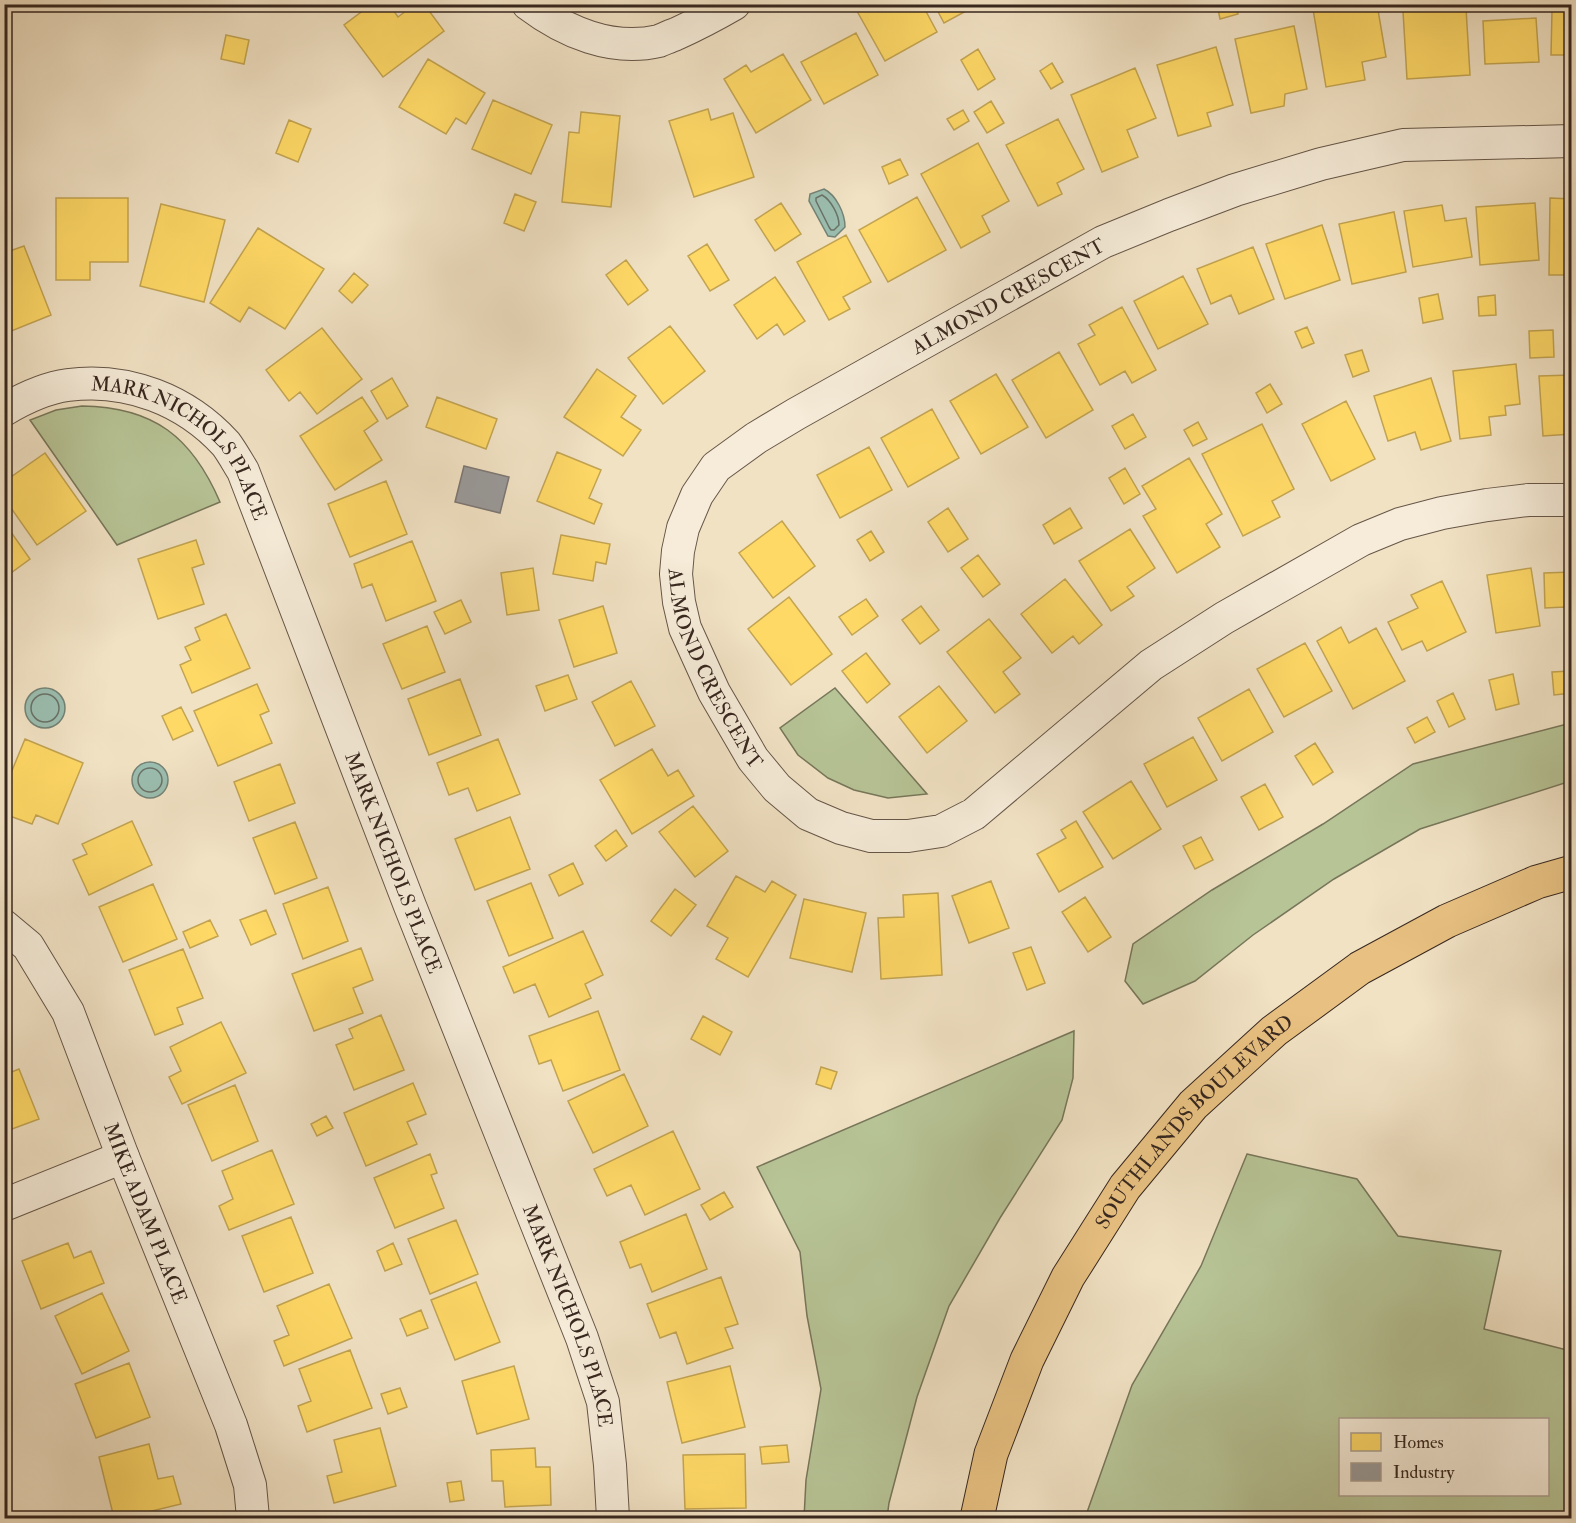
<svg xmlns="http://www.w3.org/2000/svg" width="1576" height="1523" font-family="'IM FELL Double Pica',serif">
<style>
.green{fill:#b7c496;stroke:#77765a;stroke-width:1.5;fill-rule:evenodd}
.water{fill:#9bbeb0;stroke:#738276;stroke-width:1.5}
.homes{fill:#ffd966;stroke:#c3a451;stroke-width:1.5}
.industry{fill:#999;stroke:#7c7774;stroke-width:1.5}
.lines{fill:none;stroke-linecap:round;stroke-linejoin:round}
.shore{stroke:#697268;stroke-width:1.5}
.minor-casing{stroke:#665648;stroke-width:34}
.major-casing{stroke:#37271f;stroke-width:35}
.minor{stroke:#f6ecd9;stroke-width:32}
.major{stroke:#e8c182;stroke-width:33}
.labels{text-anchor:middle;stroke-width:6;stroke-linejoin:round;paint-order:stroke}
.street-label{font-size:20px;fill:#37271f;stroke:#f6ecd9}
</style>
<rect width="100%" height="100%" fill="#f1e2c4"/>
<filter id="stains"><feTurbulence type="fractalNoise" baseFrequency=".00333" numOctaves="4"/><feColorMatrix values="0 0 0 0 .2 0 0 0 0 .09 0 0 0 0 .02 0 0 0 .5 -.17"/></filter>
<radialGradient id="worn" r=".72"><stop offset=".6" stop-color="#630" stop-opacity="0"/><stop offset="1" stop-color="#630" stop-opacity=".3"/></radialGradient>
<!-- green -->
<path class="green" d="M82 406C154 407 192 437 220 502L117 545 30 420 56 410Z
M835 688 927 794 888 798 854 790 828 778 798 755 780 728Z
M1571 723V781L1420 829 1334 879 1253 935 1195 981 1143 1004 1125 981 1133 944 1212 890 1323 824 1413 764Z
M1074 1031 1073 1078 1062 1120 1000 1218 949 1306 917 1397 889 1503 887 1518H804L806 1480 821 1389 807 1316 800 1252 757 1167Z
M1247 1154 1357 1179 1398 1236 1501 1251 1484 1329 1571 1351V1518H1085L1132 1385 1201 1266ZM1340 1420H1548V1494H1340Z"/>
<!-- water -->
<path class="water" d="M824 189C836 195 845 213 845 227L835 237 828 236 809 201 810 194Z
M25 708a20 20 0 1 1 40 0a20 20 0 1 1-40 0Z
M132 780a18 18 0 1 1 36 0a18 18 0 1 1-36 0Z"/>
<!-- homes -->
<path class="homes" d="M372 4H389L398 17 415 4H424L444 31 383 77 344 25Z
M853 4H922L937 32 885 61Z
M934 4H979L944 23Z
M1217 4H1236L1238 14 1220 19Z
M1336 4H1377L1386 57 1362 62 1365 80 1326 87 1313 9Z
M1466 8 1470 75 1407 79 1403 11Z
M1552 11H1572V55H1551Z
M1536 18 1539 62 1485 64 1483 21Z
M1294 26 1307 89 1285 94 1284 106 1251 113 1235 39Z
M856 33 878 75 824 104 801 62Z
M226 35 249 40 244 64 221 59Z
M1216 47 1233 105 1207 113 1211 126 1178 136 1157 65Z
M978 49 995 79 978 90 961 60Z
M783 54 811 100 756 133 724 79 746 65 751 72Z
M428 59 485 93 466 124 456 118 446 134 399 107Z
M1052 63 1063 82 1051 89 1040 71Z
M1135 68 1156 118 1127 130 1138 157 1102 172 1071 95Z
M493 100 552 125 531 174 472 149Z
M991 101 1004 123 987 133 974 112Z
M708 109 711 120 733 113 754 177 694 197 669 121Z
M963 110 969 121 954 130 947 119Z
M581 112 620 116 611 207 562 202 569 132 579 133Z
M1058 119 1084 169 1057 183 1062 194 1038 206 1006 145Z
M289 120 311 129 298 162 276 153Z
M978 143 1009 201 982 216 990 232 961 248 921 174Z
M900 159 908 175 889 184 882 167Z
M515 194 536 202 524 231 504 223Z
M917 197 946 250 888 282 859 230Z
M56 198H128V262H90V280H56Z
M1550 198 1572 199V288H1570L1569 275H1549Z
M781 203 801 234 775 251 755 220Z
M1535 203 1539 260 1480 265 1476 207Z
M161 204 225 220 204 302 140 286Z
M1442 205 1445 221 1466 218 1472 257 1413 267 1404 211Z
M1394 212 1406 272 1352 284 1339 224Z
M1322 225 1340 280 1285 299 1266 244Z
M258 228 324 269 285 329 249 307 240 322 210 303Z
M846 235 871 282 843 297 850 309 829 320 797 262Z
M707 244 729 280 710 291 688 256Z
M24 246 51 315 4 334V253Z
M1253 247 1274 299 1239 314 1231 295 1211 304 1197 269Z
M626 260 648 290 628 305 606 275Z
M354 273 368 285 352 303 339 291Z
M1183 276 1208 324 1158 349 1134 301Z
M775 277 805 321 784 335 777 324 757 339 734 305Z
M1438 294 1443 319 1423 323 1419 298Z
M1495 295 1496 315 1479 316 1478 297Z
M1122 307 1156 370 1132 383 1125 371 1100 385 1078 344 1095 335 1089 325Z
M670 326 705 371 663 404 628 358Z
M1307 327 1314 343 1302 348 1295 332Z
M322 328 362 379 317 414 300 392 289 401 266 370Z
M1553 330 1554 357 1530 358 1529 331Z
M1362 350 1369 371 1353 377 1345 355Z
M1059 352 1093 410 1046 438 1012 380Z
M1516 364 1520 404 1505 406 1506 415 1489 417 1491 435 1460 439 1453 371Z
M597 369 636 396 621 417 641 430 623 456 564 417Z
M996 374 1028 427 981 454 950 401Z
M1572 375V434L1543 436 1539 376Z
M392 378 408 406 387 419 371 391Z
M1431 378 1451 441 1421 450 1415 432 1388 441 1374 396Z
M1270 384 1282 404 1267 413 1256 393Z
M362 397 378 421 364 431 382 460 335 490 300 436Z
M437 397 497 419 486 449 426 427Z
M1346 401 1375 459 1331 481 1302 424Z
M932 409 959 458 908 487 881 438Z
M1133 414 1146 437 1125 449 1112 426Z
M1198 422 1207 439 1193 446 1184 430Z
M1262 424 1294 489 1272 501 1280 517 1243 536 1202 454Z
M869 447 892 490 840 518 817 475Z
M557 452 601 470 589 498 602 504 594 524 537 501Z
M45 453 86 511 37 545 4 498V482Z
M1189 458 1222 514 1206 524 1220 547 1177 573 1143 516 1156 509 1142 486Z
M1125 468 1140 494 1124 504 1109 478Z
M386 481 407 534 350 557 328 504Z
M948 508 968 539 948 552 928 522Z
M1070 508 1082 528 1054 544 1043 525Z
M782 521 815 566 773 598 739 553Z
M6 525 30 559 4 578V526Z
M1130 529 1155 568 1127 587 1134 596 1111 611 1079 561Z
M871 531 884 552 870 561 857 540Z
M561 535 610 544 606 564 596 562 593 581 553 574Z
M196 540 204 564 192 568 204 604 158 619 138 559Z
M412 541 436 601 386 621 372 584 362 588 354 564Z
M978 555 1000 584 983 597 961 568Z
M533 568 539 610 507 615 501 573Z
M1531 568 1540 626 1496 633 1487 575Z
M1572 572V620L1566 621 1565 607 1545 608 1544 573Z
M1065 579 1102 625 1079 644 1073 636 1052 653 1021 614Z
M1442 581 1466 632 1427 651 1422 641 1402 650 1388 622 1418 608 1411 595Z
M789 597 832 654 791 685 748 629Z
M866 599 878 616 852 635 839 617Z
M461 600 471 622 445 634 434 612Z
M603 606 617 653 574 667 559 620Z
M921 606 939 630 920 644 902 620Z
M226 614 250 668 192 693 180 665 191 660 185 647 200 640 195 628Z
M989 619 1021 658 1003 672 1020 694 995 713 947 652Z
M427 626 445 672 402 689 383 644Z
M1341 627 1349 643 1376 628 1405 681 1353 709 1317 641Z
M1305 643 1332 691 1284 717 1257 669Z
M866 653 890 684 867 703 842 671Z
M1570 671 1572 693 1554 695 1552 672Z
M1513 674 1519 704 1496 710 1489 680Z
M568 675 577 699 545 711 536 686Z
M460 679 481 735 429 755 408 699Z
M631 681 655 726 615 746 592 702Z
M257 684 269 711 260 715 272 743 218 766 194 711Z
M939 686 967 721 927 753 899 717Z
M1249 689 1273 732 1222 761 1198 718Z
M1453 693 1465 719 1449 727 1437 701Z
M181 707 193 731 173 740 162 716Z
M1427 717 1435 732 1415 743 1407 728Z
M1193 737 1217 780 1167 807 1144 764Z
M25 739 83 763 58 824 36 815 32 824 4 814V790Z
M498 739 520 794 477 811 468 788 449 795 437 763Z
M1315 743 1333 772 1313 785 1295 756Z
M652 749 668 776 678 770 694 796 632 834 600 780Z
M280 764 295 803 249 821 234 782Z
M1131 781 1161 829 1113 859 1083 812Z
M1265 784 1283 817 1259 830 1241 797Z
M693 806 728 851 695 877 659 832Z
M510 817 530 869 475 890 455 839Z
M132 821 152 865 89 895 73 860 87 854 82 844Z
M1076 821 1103 867 1059 892 1037 854 1066 838 1061 830Z
M295 822 317 878 275 894 253 838Z
M616 830 627 846 606 861 595 846Z
M1201 837 1213 860 1195 869 1183 846Z
M573 863 583 884 559 896 549 875Z
M736 876 765 892 772 881 796 895 748 977 716 959 728 938 707 926Z
M991 881 1009 928 969 943 952 896Z
M531 883 553 938 509 956 487 901Z
M153 884 177 939 123 962 99 907Z
M328 887 348 941 303 959 283 904Z
M675 889 696 905 671 936 651 921Z
M938 893 942 975 881 979 878 918 904 917 903 895Z
M1085 897 1111 937 1088 952 1062 912Z
M804 899 866 913 852 972 790 958Z
M266 910 276 934 251 945 240 920Z
M210 920 218 936 190 948 183 932Z
M583 931 603 975 585 984 591 998 549 1017 535 984 514 993 503 967Z
M1031 947 1045 983 1027 990 1013 953Z
M361 948 373 980 353 988 363 1013 314 1031 292 974Z
M183 949 203 998 177 1008 183 1024 155 1035 129 970Z
M598 1011 620 1070 563 1091 551 1060 539 1064 529 1036Z
M381 1015 404 1070 354 1090 336 1045 353 1038 349 1029Z
M703 1016 732 1032 720 1055 691 1039Z
M221 1022 246 1073 182 1104 169 1077 181 1071 170 1047Z
M821 1067 837 1072 831 1089 816 1084Z
M19 1069 39 1119 4 1132V1075Z
M624 1074 648 1126 593 1153 568 1101Z
M413 1083 426 1114 407 1122 417 1144 366 1166 344 1113Z
M235 1085 258 1141 212 1161 188 1105Z
M326 1116 333 1128 317 1136 311 1124Z
M673 1131 700 1189 645 1215 631 1185 607 1196 594 1169Z
M272 1150 294 1204 229 1230 219 1206 233 1199 222 1171Z
M430 1154 437 1173 431 1175 444 1208 395 1228 374 1178Z
M724 1192 733 1207 710 1220 701 1205Z
M686 1214 707 1269 652 1292 641 1264 630 1268 620 1242Z
M291 1217 313 1273 264 1292 242 1236Z
M456 1220 478 1274 430 1294 408 1239Z
M68 1243 74 1258 91 1251 104 1283 41 1309 22 1261Z
M393 1243 402 1264 385 1271 377 1251Z
M721 1277 738 1324 725 1328 733 1348 687 1364 676 1332 660 1338 647 1304Z
M476 1282 500 1342 455 1360 431 1300Z
M329 1284 352 1338 284 1366 274 1341 289 1335 277 1306Z
M102 1293 129 1351 82 1374 55 1316Z
M421 1310 428 1328 407 1336 400 1319Z
M350 1350 372 1408 307 1432 298 1406 311 1401 299 1369Z
M129 1363 150 1417 96 1438 75 1384Z
M514 1366 529 1419 477 1434 462 1381Z
M730 1366 745 1427 682 1443 667 1382Z
M400 1388 407 1407 388 1414 381 1394Z
M380 1428 396 1486 334 1503 327 1476 342 1472 334 1440Z
M149 1444 158 1479 173 1476 181 1504 123 1518H114L99 1457Z
M787 1445 789 1462 762 1464 760 1447Z
M535 1448 536 1467H550L551 1505 505 1507 503 1481H492L491 1450Z
M745 1454 746 1508 685 1509 683 1455Z
M461 1481 464 1500 450 1502 447 1483Z
M4 1512 34 1513V1518H4Z
M336 1512H381V1518H336Z"/>
<!-- industry -->
<path class="industry" d="M464 466 509 477 500 513 455 502Z"/>
<g class="lines">
<!-- shore -->
<path class="shore" d="M822 195C831 200 839 215 839 225L834 230H831L829 227 816 201V198Z
M31 708a14 14 0 1 1 28 0a14 14 0 1 1-28 0Z
M138 780a12 12 0 1 1 24 0a12 12 0 1 1-24 0Z"/>
<!-- minor casing -->
<g class="minor-casing">
<g id="minor">
<path d="M528 4C565 32 612 52 659 41 664 39 670 36 676 34 696 25 715 15 734 4"/>
<path id="s1" d="M1572 141 1403 145 1321 164 1235 190 1169 215 1103 242 796 414 756 438 716 467 697 495 683 528 678 551 676 574 679 602 685 628 714 692 753 759 777 788 808 814 841 828 871 836H908L941 831 974 814 1151 665 1224 618 1361 540 1400 524 1442 513 1487 505 1528 500H1572"/>
<path id="s2" d="M4 410C24 398 46 388 68 385 127 377 186 400 226 444 232 452 238 463 243 471L410 906 582 1338 603 1402 610 1465 613 1518"/>
<path id="s3" d="M4 926 28 946 68 1012 123 1157 231 1425 250 1485 253 1518"/>
<path d="M4 1205 123 1157"/>
</g>
</g>
<!-- major casing -->
<g class="major-casing">
<g id="major">
<path id="s4" d="M977 1518 991 1454 1027 1360 1068 1277 1125 1187 1193 1105 1274 1031 1360 968 1447 921 1537 882 1572 872"/>
</g>
</g>
<!-- minor -->
<use href="#minor" class="minor"/>
<!-- major -->
<use href="#major" class="major"/>
</g>
<g class="labels">
<!-- street labels -->
<g class="street-label">
<text transform="translate(1008 296) rotate(-29)" y="7">ALMOND CRESCENT</text>
<text dy="7" stroke="none"><textPath href="#s2" startOffset="210">MARK NICHOLS PLACE</textPath></text>
<text dy="7" stroke="none"><textPath href="#s1" startOffset="1152">ALMOND CRESCENT</textPath></text>
<text dy="7" stroke="none"><textPath href="#s2" startOffset="696">MARK NICHOLS PLACE</textPath></text>
<text dy="7" stroke="none"><textPath href="#s4" startOffset="460">SOUTHLANDS BOULEVARD</textPath></text>
<text dy="7" stroke="none"><textPath href="#s3" startOffset="324">MIKE ADAM PLACE</textPath></text>
<text dy="7" stroke="none"><textPath href="#s2" startOffset="1182">MARK NICHOLS PLACE</textPath></text>
</g>
</g>
<!-- margin -->
<rect width="1576" height="1523" fill="none" stroke="#f1e2c4" stroke-width="24"/>
<rect x="6" y="6" width="1564" height="1511" fill="none" stroke="#37271f" stroke-width="3"/>
<rect x="12" y="12" width="1552" height="1499" fill="none" stroke="#37271f" stroke-width="1.5"/>
<!-- legend -->
<rect x="1339" y="1418" width="210" height="78" fill="#f6ecd9" stroke="#aa9d8f" stroke-width="1.5"/>
<rect x="1351" y="1433" width="30" height="18" fill="#ffd966" stroke="#aa9d8f" stroke-width="1.5"/>
<text x="1393" y="1448" font-size="18" fill="#37271f">Homes</text>
<rect x="1351" y="1463" width="30" height="18" fill="#999999" stroke="#aa9d8f" stroke-width="1.5"/>
<text x="1393" y="1478" font-size="18" fill="#37271f">Industry</text>
<rect width="100%" height="100%" filter="url(#stains)"/>
<rect width="100%" height="100%" fill="url(#worn)"/>
</svg>
